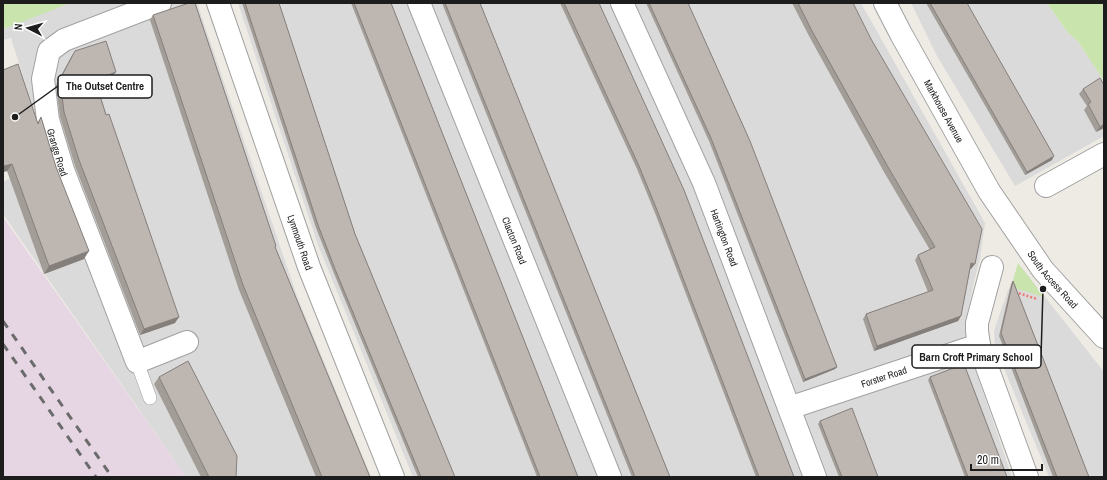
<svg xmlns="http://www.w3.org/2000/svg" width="1107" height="480" font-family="'Archivo Narrow',sans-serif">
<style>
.residential{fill:#dbdada}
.industrial{fill:#e6d6e4}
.grass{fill:#cae4ad}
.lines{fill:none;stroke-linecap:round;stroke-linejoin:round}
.service-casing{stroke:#a1a1a1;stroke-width:14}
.minor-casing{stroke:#a1a1a1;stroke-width:24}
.path{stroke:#ef7b74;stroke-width:2.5;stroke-dasharray:2 2;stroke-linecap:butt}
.service{stroke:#fff;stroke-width:13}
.minor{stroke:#fff;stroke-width:22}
.rail{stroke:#6b6b6b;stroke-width:3;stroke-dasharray:8 8;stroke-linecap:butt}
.wall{fill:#a39d98}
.shaded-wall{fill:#857f7c}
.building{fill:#beb6b1;stroke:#857f7c}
.labels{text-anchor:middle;stroke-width:3;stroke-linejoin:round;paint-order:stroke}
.street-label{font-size:10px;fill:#1d1d1d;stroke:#fff}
.leader{fill:none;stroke:#1d1d1d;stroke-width:1.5}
.callout-dot{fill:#1d1d1d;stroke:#fff;stroke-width:1.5}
.callout{fill:#fff;stroke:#1d1d1d;stroke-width:1.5}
.callout-label{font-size:11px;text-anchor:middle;font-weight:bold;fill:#1d1d1d}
</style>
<rect width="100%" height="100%" fill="#eeeae4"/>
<!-- residential -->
<path class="residential" d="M3 3H197L297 296 371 477H186L3 214V182L49 158 11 38 3 40Z
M238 3H861L985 223 980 258 973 286 966 321 972 360 1012 477H413L318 245Z
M911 3H1047L1068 33 1077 40 1104 81V136L1015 186 937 56Z
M1023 269 1104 372V477H1049L995 347 994 331 1008 290Z"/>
<!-- industrial -->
<path class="industrial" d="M3 217 55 291 186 477H3Z"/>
<!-- grass -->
<path class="grass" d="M3 3H71L3 29Z
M1047 3H1104V81L1077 40 1068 33Z
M1018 263 1044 297 1011 287Z"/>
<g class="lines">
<!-- service casing -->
<g class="service-casing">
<path id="service" d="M137 362 150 398"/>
</g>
<!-- minor casing -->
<g class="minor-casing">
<g id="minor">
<path id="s1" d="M160 3 64 40 49 51 43 79 48 120 63 170 137 362 187 342"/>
<path id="s2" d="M218 3 309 267 393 477"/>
<path id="s3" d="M419 3 610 477"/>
<path id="s4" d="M622 3 704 183 815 477"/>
<path id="s5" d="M885 3 901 34 989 191 1043 270 1104 337"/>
<path d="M1046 186 1104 154"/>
<path d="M992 267 977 323V331L979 345 1027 477"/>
<path id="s6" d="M789 408 979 345"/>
</g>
</g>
<!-- path -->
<path class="path" d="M1015 292 1037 299"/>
<!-- service -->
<use href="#service" class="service"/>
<!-- minor -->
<use href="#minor" class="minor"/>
<!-- rail -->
<path class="rail" d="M3 321 112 477
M3 344 96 477"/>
</g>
<!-- wall -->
<path class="wall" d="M242 3H279L355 234 455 477H418L333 271 316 228Z
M351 3H391L578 477H537Z
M442 3H480L670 477H632Z
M560 3H599L794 477H756L655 213 637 169Z
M646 3H688L837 367 835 369 803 382 709 141Z
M792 3H853L971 269H970L961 316 958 321 874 351 863 319 866 314 928 292 915 260 918 255 930 250 884 172 809 36Z
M926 3H967L1052 160 1025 175Z
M153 15 276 246 275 247 370 477H316L239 290 150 20Z
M75 51 112 77 96 83 175 323 140 335 75 166 60 117 56 85 71 57Z
M3 70 37 123 41 117 84 259 44 274 7 171 3 172Z
M1104 85V128L1096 132 1084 110 1087 106 1079 94 1083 89Z
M1013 281 1089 477H1053L999 336 1011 284Z
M159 377 236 477H201L154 384Z
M930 377 1007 477H965L928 380Z
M820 421 878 477H839L818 424Z"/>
<!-- shaded-wall -->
<path class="shaded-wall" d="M116 72 112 77 91 85 95 80Z
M1104 124V128L1096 132 1100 127Z
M1054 156 1052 160 1025 175 1027 172Z
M12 164 7 171 3 172V168L4 166Z
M89 251 84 259 44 274 49 266Z
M971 263 975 264 971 269 967 268Z
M961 316 958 321 874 351 877 346Z
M179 317 175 323 140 335 144 329Z
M837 367 835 369 803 382 805 379Z"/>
<!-- building -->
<path class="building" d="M189 3H195L276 246 275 247 370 477H322L243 285 153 15Z
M245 3H279L355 234 455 477H421L335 269 318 225Z
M354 3H391L578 477H540Z
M445 3H480L670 477H635Z
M564 3H599L684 190 794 477H759L657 210 639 166Z
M649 3H688L750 141 837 367 805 379 711 138Z
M798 3H853L871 39 982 229 975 264 971 263 961 316 877 346 866 314 933 290 918 255 935 247 888 167 812 31Z
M930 3H967L1054 156 1027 172Z
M106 41 116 72 95 80 106 115 109 114 179 317 144 329 79 160 64 112 60 79 75 51Z
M18 64 38 124 41 117 56 167 89 251 49 266 12 164 4 166 3 164V70Z
M1100 78 1104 85V124L1100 127 1088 104 1091 102 1083 89Z
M1013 281 1089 477H1057L1001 333Z
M188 361 237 456 236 477H209L159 377Z
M964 364 1007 477H968L930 377Z
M852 408 878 477H842L820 421Z"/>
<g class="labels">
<!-- street labels -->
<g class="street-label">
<text dy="4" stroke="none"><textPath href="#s5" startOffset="123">Markhouse Avenue</textPath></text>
<text dy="4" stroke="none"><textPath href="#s1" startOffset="225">Grange Road</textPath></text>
<text dy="4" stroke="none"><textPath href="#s4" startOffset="256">Hartington Road</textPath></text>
<text dy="4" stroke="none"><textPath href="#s3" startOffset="256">Clacton Road</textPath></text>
<text dy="4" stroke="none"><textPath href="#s2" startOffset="253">Lynmouth Road</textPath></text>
<text dy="4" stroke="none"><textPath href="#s5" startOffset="324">South Access Road</textPath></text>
<text dy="4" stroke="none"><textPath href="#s6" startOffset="100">Forster Road</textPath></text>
</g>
</g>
<!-- callouts -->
<path class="leader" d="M15 117L58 86M1043 289L1041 357"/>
<g class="callout-dot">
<circle cx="15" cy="117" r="4"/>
<circle cx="1043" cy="289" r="4"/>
</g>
<g class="callout">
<rect x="58" y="75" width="94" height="23" rx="4"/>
<rect x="912" y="345" width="129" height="23" rx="4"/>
</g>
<g class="callout-label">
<text x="105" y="90">The Outset Centre</text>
<text x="976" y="361">Barn Croft Primary School</text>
</g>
<!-- border -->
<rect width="1107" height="480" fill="none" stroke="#1d1d1d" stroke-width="8"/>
<!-- north arrow -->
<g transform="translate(28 28) rotate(276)" stroke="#ffffff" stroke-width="3" paint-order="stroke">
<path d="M0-3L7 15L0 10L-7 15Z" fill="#1d1d1d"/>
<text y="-6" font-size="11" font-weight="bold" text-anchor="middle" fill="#1d1d1d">N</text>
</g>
<!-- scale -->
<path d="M971 464v6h71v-6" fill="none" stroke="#1d1d1d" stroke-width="2"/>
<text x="977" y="464" font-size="12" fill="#1d1d1d" stroke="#ffffff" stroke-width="3" paint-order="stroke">20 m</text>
</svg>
